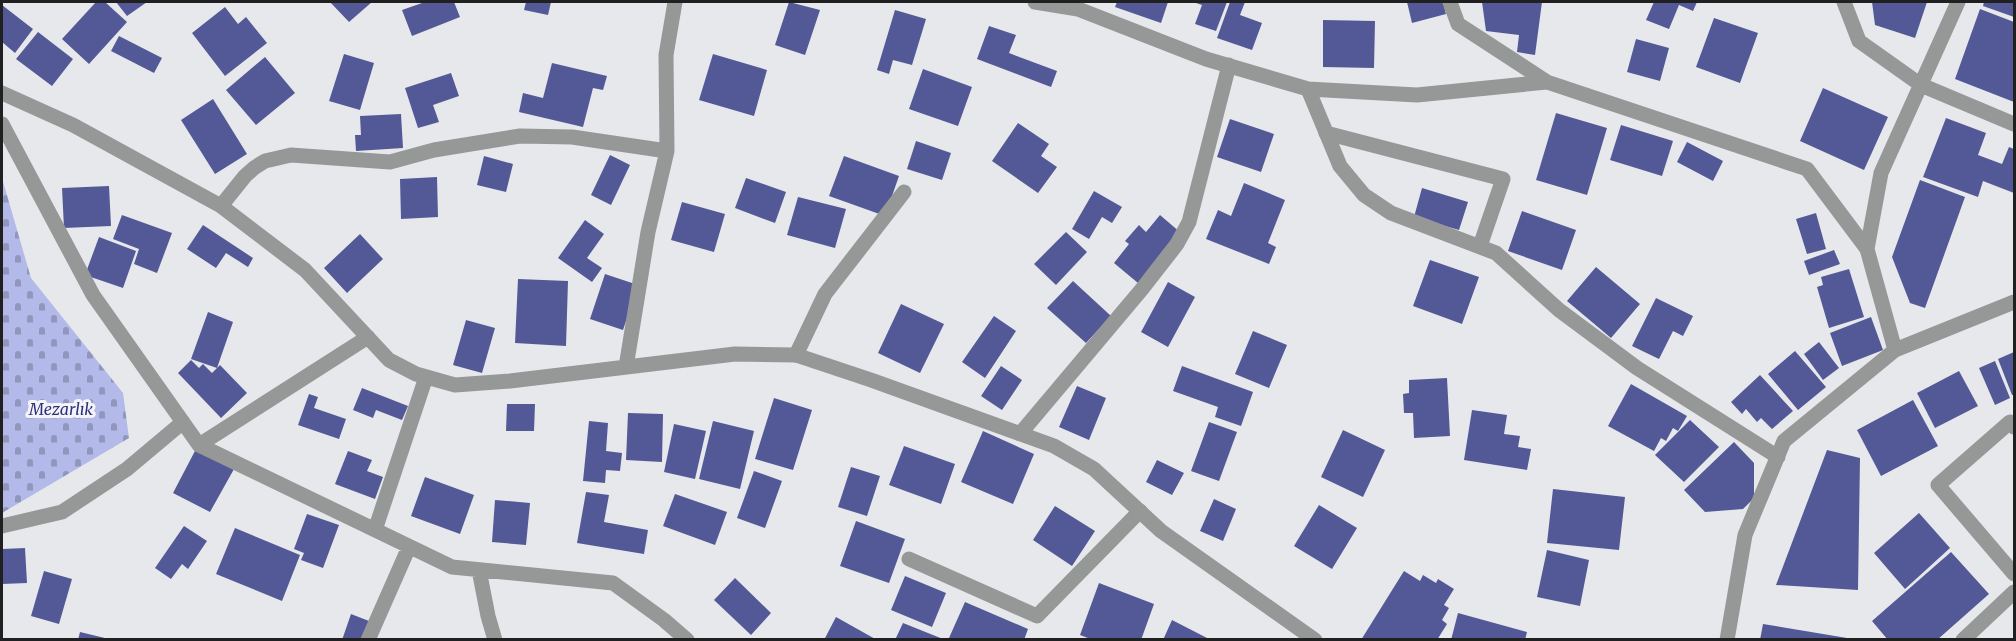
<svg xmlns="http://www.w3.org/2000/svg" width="2016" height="641" font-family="Merriweather,serif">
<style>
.cemetery{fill:url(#cemetery-stones)}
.building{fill:#535996}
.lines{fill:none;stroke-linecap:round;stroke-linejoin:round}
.lane{stroke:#969898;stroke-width:15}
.street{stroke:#969898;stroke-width:15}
.labels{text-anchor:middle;stroke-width:6;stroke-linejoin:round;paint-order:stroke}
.park-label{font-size:16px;font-style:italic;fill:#2f307c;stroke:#f4f5f9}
</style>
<defs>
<pattern id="cemetery-stones" width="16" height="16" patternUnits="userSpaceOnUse" patternTransform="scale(1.5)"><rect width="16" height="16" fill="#b3bae9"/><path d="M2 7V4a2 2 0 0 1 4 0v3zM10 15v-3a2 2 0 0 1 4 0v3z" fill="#9197bc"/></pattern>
</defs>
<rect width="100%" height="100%" fill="#e7e8eb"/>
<!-- cemetery -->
<path class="cemetery" d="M2 178 31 278 123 393 129 438 2 513Z"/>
<!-- building -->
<path class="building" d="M96 2H105L127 22 89 64 62 39Z
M116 2H147L127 16Z
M330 2H372L349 22Z
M425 2H454L460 17 412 36 402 10Z
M526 2H551L548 15 524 10Z
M789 2 820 10 805 55 775 45Z
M1117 2H1168L1161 23 1115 7Z
M1193 2H1227L1216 31 1195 24 1202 5Z
M1230 2H1245L1240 15 1262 23 1252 50 1217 38Z
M1407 2H1443L1446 14 1412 23Z
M1482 2H1542L1535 55 1517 52 1519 35 1486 31Z
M1654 2H1697L1693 11 1679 5 1669 29 1646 20Z
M1872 2H1927L1915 38 1875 25Z
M1984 2H2014V17L1983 6Z
M2 5 33 29 15 53 2 42Z
M225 7 238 24 246 17 267 43 225 76 192 33Z
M1980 9 2014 22V102L1955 79Z
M895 10 926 19 912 65 893 60 889 74 877 70Z
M1714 18 1758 33 1740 83 1696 67Z
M1323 20 1375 21 1374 68 1323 67Z
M989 26 1016 35 1009 53 1057 71 1051 87 977 59Z
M38 32 73 59 52 86 16 59Z
M119 36 162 58 154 73 111 51Z
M1636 39 1669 48 1660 81 1627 72Z
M344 54 374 63 360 110 329 101Z
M713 54 767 70 754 116 699 100Z
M265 57 295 93 256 125 226 90Z
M552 63 607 76 603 90 593 88 583 127 519 112 523 93 543 98Z
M923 69 972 87 958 126 909 109Z
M451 73 459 96 433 105 439 122 418 128 405 88Z
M1823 88 1888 117 1864 170 1800 141Z
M213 99 247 154 215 174 181 120Z
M1556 113 1607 128 1587 195 1536 180Z
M401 114 403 148 356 151 355 135H361L360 116Z
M1946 118 1986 133 1978 155 2002 164 2009 147 2014 149V193L1983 181 1978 197 1923 177Z
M1230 119 1274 134 1261 172 1217 157Z
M1018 123 1049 144 1041 156 1057 167 1038 193 992 161Z
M1621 125 1673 141 1662 176 1610 160Z
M916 141 951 153 942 180 907 169Z
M1687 142 1723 161 1713 181 1677 162Z
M610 155 630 165 611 205 591 195Z
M484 156 513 164 506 192 477 185Z
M844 156 899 176 885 216 829 196Z
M437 177 438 217 401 219 400 179Z
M746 178 786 192 775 223 735 208Z
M1920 180 1965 197 1925 308 1910 303 1892 257Z
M1244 183 1285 200 1268 243 1276 247 1269 264 1206 239 1218 210 1231 216Z
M109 186 111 226 64 228 62 188Z
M1422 188 1468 202 1459 230 1414 217Z
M1094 191 1122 207 1112 223 1102 217 1089 239 1072 229Z
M798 197 846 209 835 248 787 235Z
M682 202 725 214 714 252 671 240Z
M1522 211 1576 230 1562 270 1508 251Z
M1816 213 1826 249 1807 254 1796 219Z
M122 215 172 233 157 273 134 264 139 249 113 239Z
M1160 215 1181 233 1138 283 1114 263 1129 244 1125 241 1139 225 1146 232Z
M585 220 604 234 587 258 602 268 592 282 558 258Z
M203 225 253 258 248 267 226 253 216 268 187 249Z
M1066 232 1087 252 1056 285 1034 264Z
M360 234 383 259 347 293 324 268Z
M99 237 136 251 123 288 85 275Z
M1834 250 1840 264 1809 275 1804 261Z
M1430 260 1479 277 1462 324 1413 306Z
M1596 267 1640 304 1611 338 1567 301Z
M1849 269 1864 317 1829 328 1817 287 1823 285 1821 277Z
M605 274 638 285 623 330 590 319Z
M518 279 568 281 566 346 515 343Z
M1073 281 1111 316 1086 343 1047 308Z
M1168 282 1195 297 1168 347 1141 332Z
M1656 298 1693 316 1683 336 1673 331 1659 359 1632 346Z
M901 304 944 324 920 373 878 353Z
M208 312 233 322 217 368 191 359Z
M994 316 1016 331 985 378 962 362Z
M1871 317 1883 350 1842 366 1830 333Z
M466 320 495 328 482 373 453 365Z
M1253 331 1287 345 1269 388 1235 374Z
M1819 342 1839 368 1823 380 1804 354Z
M1795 351 1826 387 1798 410 1768 374Z
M2014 352V395H2012L1998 359Z
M191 360 199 368 203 364 212 373 220 365 247 393 221 418 178 373Z
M1995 361 2010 398 1995 405 1979 368Z
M1001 366 1022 380 1002 410 981 396Z
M1182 366 1253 392 1241 426 1215 417 1218 407 1173 391Z
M1959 371 1978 406 1935 428 1917 393Z
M1760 375 1793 411 1772 429 1761 418 1757 422 1746 409 1742 414 1731 402Z
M1447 378 1450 436 1414 438 1413 413H1404L1403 394 1409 393V380Z
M1631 384 1687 416 1678 431 1673 428 1666 441 1661 438 1654 451 1608 426Z
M1077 386 1106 398 1089 440 1059 427Z
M362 388 408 406 402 420 376 410 373 418 353 410Z
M309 394 318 397 314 408 346 419 339 439 298 425Z
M774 398 812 410 793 470 755 459Z
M1913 400 1938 446 1881 476 1857 430Z
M507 404H535L534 431H506Z
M1472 410 1507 415 1504 434 1520 436 1518 447 1531 449 1527 470 1464 460Z
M628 413 663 414 662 462 626 460Z
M1690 420 1719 447 1684 482 1655 455Z
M589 421 608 423 606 451 622 453 620 471 606 470 605 483 583 481Z
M713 421 754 431 740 489 699 479Z
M1209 422 1237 432 1219 481 1191 471Z
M674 424 706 431 695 479 664 472Z
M1343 430 1385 450 1363 497 1321 477Z
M983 431 1034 454 1013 504 961 482Z
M1734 442 1754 463V498L1743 509 1705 512 1684 490Z
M904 446 955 464 941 504 889 485Z
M196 449 234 469 210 512 173 493Z
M1827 450 1860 458 1858 590 1776 585Z
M348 451 372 460 367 471 383 477 375 499 335 484Z
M1157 460 1184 473 1172 495 1146 482Z
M851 467 880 476 867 516 838 507Z
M754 471 782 481 765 528 737 518Z
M425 477 474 495 460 534 411 516Z
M1553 489 1625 497 1619 550 1547 543Z
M586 492 609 495 604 522 648 530 644 554 577 543Z
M675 494 727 512 715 545 663 526Z
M1214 499 1236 509 1223 541 1200 531Z
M495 500 530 503 526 545 492 542Z
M1319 505 1357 528 1332 569 1294 546Z
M1055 506 1095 531 1072 566 1033 540Z
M1919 513 1950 548 1905 589 1874 553Z
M307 514 339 525 323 568 301 560 304 553 294 549Z
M856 521 905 539 889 583 840 566Z
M184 526 207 541 188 569 182 564 171 579 155 568Z
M235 528 300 555 282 601 216 574Z
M25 548 27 583 2 584V549Z
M1547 550 1589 560 1580 606 1537 597Z
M1951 552 1989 594 1937 640H1888L1872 621Z
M44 571 72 579 59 624 31 616Z
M1404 571 1420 581 1423 575 1436 583 1438 579 1454 589 1444 605 1449 608 1442 620 1447 624 1437 640H1361Z
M905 576 946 593 932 627 891 610Z
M735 578 771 613 751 635 714 600Z
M1099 583 1154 604 1141 640H1093L1080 635Z
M965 602 1028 629 1024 640 949 638Z
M1458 613 1527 632 1525 640H1451Z
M351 614 369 621 363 640H342Z
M836 617 877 640H824Z
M1172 620 1211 640H1163Z
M903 623 943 639V640H895Z
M1763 624 1847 638V640H1760Z
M80 632 109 639V640H78Z"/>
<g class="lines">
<!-- lane -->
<path class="lane" d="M1326 133 1503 179 1480 246
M796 355 825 294 904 192
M2014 427 2010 422 1938 485 2014 574
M909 559 1037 616 1140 511
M1963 640 2014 592"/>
<!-- street -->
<path class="street" d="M1035 2 1078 9 1206 59 1308 89 1417 95 1547 82
M1450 2 1458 24 1547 82 1807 169 1867 249
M1844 2 1859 41 1921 85 2014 124
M1308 89 1340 166 1364 195 1391 213 1496 253 1559 310 1637 368 1778 457
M2 93 73 125 221 206 305 270 389 360 416 374 455 385 510 381 735 354 796 355 871 380 1054 446 1094 469 1161 531 1315 640
M2 124 93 295 199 445 452 567 613 583 664 620 687 640
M221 206 245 176 254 168 265 161 291 155 390 162 434 150 520 136 572 137 667 151
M1895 350 1867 249 1881 173 1958 2
M626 367 648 232 667 151 666 55 675 2
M1020 434 1142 289 1177 244 1189 222 1229 65
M199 445 368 337
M2 526 62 512 127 469 183 422
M375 530 426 377
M479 570 488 616 495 640
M368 640 409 547
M1727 640 1745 535 1784 441 1895 350 2014 302"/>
</g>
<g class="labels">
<!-- park labels -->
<g class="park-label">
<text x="61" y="415">Mezarlık</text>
</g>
</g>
<!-- border -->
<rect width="2016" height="641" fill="none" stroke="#202021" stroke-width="6"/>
</svg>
